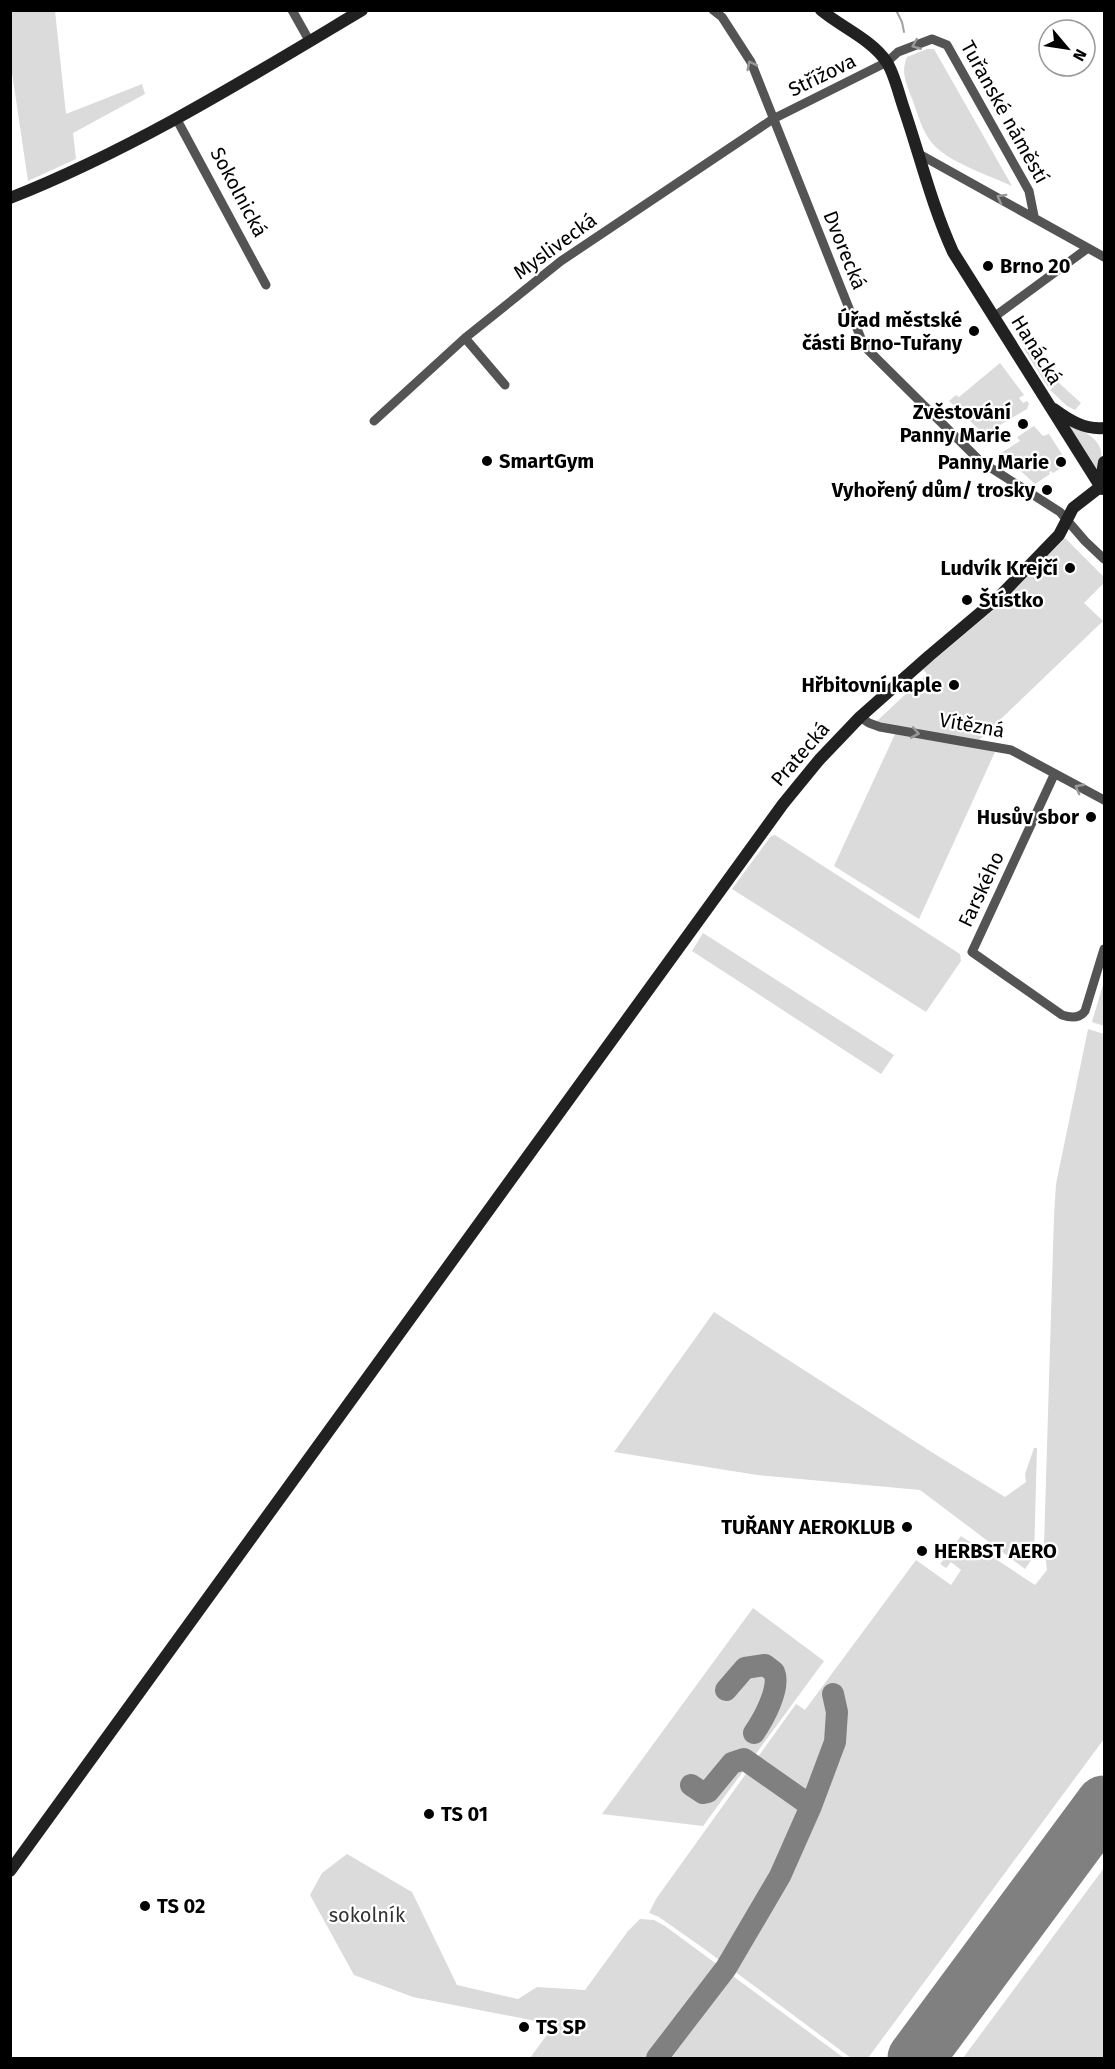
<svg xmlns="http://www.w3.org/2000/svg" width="1115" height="2069" font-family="'Fira Sans',sans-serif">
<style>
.green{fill:#dbdbdb}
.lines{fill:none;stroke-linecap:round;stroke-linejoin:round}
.stream{stroke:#a2a2a2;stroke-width:2}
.taxiway{stroke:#808080;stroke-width:22}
.runway{stroke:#808080;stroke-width:57}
.street{stroke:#545454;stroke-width:9}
.secondary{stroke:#212121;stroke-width:12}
.oneway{stroke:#989898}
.poi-dot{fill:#000;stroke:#fff;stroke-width:2}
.labels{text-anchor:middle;stroke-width:4.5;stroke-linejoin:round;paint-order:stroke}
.street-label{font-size:20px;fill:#000;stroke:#fff}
.poi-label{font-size:20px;font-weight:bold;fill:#000;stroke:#fff;text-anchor:end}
.park-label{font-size:20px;fill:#323232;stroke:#fff}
</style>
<rect width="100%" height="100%" fill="#fff"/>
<!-- green -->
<path class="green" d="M10 11H55L66 114 142 84 145 94 73 133 76 159 28 181 11 66Z
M927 49H934L1012 186C990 176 946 161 932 143 922 131 918 115 913 101 907 85 900 73 907 57Z
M1025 348 1056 380 1048 387 1024 349Z
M1000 363 1024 395 1019 398 1023 403 1027 401 1029 404 1027 409 1000 425 1001 427 994 433 986 436 949 401 956 395 959 397Z
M1058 382 1081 403 1075 410 1067 406 1050 390Z
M1069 425C1090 432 1111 446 1097 471L1094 470Z
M1034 426 1043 436 1049 434 1065 459 1060 457 1056 459V465L1061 468 1053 473 1051 471 1049 472 1050 474 1035 484 1001 453 1020 441 1017 437Z
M1065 538 1104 577V583L1084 603 1103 621 978 741 879 724 877 721 927 674 923 669 1004 601Z
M896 732 968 745 995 752 919 919 834 866Z
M775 835 960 954 961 961 926 1012 732 889 771 836Z
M703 933 894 1055 881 1074 692 951Z
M1104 981V1026L1092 1022Z
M1088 1029 1104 1034V1739L868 2058H851L703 1948 659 1917 649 1913 656 1899 796 1704 805 1710 916 1560 951 1585 961 1570 951 1562 946 1568 940 1564 961 1536 1035 1585 1047 1570 1044 1546 1054 1216 1056 1184Z
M714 1312 933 1453 1005 1497 1026 1482 1025 1474 1034 1448H1037L1034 1556 1025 1569 920 1490 757 1475 614 1452Z
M753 1608 824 1661 703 1826 602 1814Z
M347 1854 412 1892 457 1985 518 1999 537 1987 585 1990 628 1931 640 1919 654 1920 665 1926 844 2058H530L549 2032 546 2023 413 1997 354 1975 310 1895 322 1873Z
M1104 1868V2058H963Z"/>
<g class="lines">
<!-- stream -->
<path class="stream" d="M896 10 902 22 904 32"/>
<!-- taxiway -->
<path class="taxiway" d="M726 1690 745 1668 765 1665 774 1672C781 1688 763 1720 754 1733
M691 1785 703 1793 708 1792 732 1763 744 1759 811 1806
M657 2058 726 1968 780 1876 811 1806 835 1742 837 1712 833 1694
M918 2058 951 2012"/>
<!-- runway -->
<path class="runway" d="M916 2058 1104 1804"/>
<!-- street -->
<path class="street" d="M292 10 310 42
M713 10 722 17 751 62 864 346 980 461 1060 512 1085 541 1104 559
M176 118 266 285
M919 154 1104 257
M994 317 1088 248
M465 338 505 385
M374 421 465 338 561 261 773 119 887 62 898 52 932 39 947 45 1029 191 1034 216
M860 717 869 723 880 727 1011 750 1104 800
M1054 775 972 952 1062 1015C1071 1018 1080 1018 1085 1011L1104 949"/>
<!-- secondary -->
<path class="secondary" d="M821 10C841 27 871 39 886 61 894 72 899 95 904 109 920 156 932 206 953 252L1102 489
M10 198C134 149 248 78 362 10
M1054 409C1069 420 1085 430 1104 428
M10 1871 783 804 819 760 860 717 929 656 1000 596 1059 535 1073 508 1100 487 1104 462"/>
</g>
<!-- one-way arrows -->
<defs><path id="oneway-chevron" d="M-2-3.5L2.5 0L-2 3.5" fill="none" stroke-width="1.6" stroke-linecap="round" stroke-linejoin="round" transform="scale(1.5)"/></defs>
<g class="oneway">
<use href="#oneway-chevron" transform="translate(916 45) rotate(158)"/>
<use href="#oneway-chevron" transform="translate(751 65) rotate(-116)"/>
<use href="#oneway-chevron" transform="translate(1001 198) rotate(-151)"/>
<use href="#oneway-chevron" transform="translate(915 733) rotate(10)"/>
<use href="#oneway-chevron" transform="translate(1079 788) rotate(-152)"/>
</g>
<!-- markers -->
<g class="poi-dot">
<circle cx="988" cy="266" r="6"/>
<circle cx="974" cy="331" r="6"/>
<circle cx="1023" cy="424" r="6"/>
<circle cx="487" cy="461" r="6"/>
<circle cx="1061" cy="462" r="6"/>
<circle cx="1047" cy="490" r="6"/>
<circle cx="1070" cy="568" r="6"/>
<circle cx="967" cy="600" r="6"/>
<circle cx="954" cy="685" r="6"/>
<circle cx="1091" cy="817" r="6"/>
<circle cx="907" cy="1527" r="6"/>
<circle cx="922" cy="1551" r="6"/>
<circle cx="429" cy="1814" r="6"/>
<circle cx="145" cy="1906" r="6"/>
<circle cx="524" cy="2027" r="6"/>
</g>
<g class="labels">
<!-- street labels -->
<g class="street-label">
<text transform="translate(822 75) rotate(-26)" y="7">Střížova</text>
<text transform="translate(1005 112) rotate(61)" y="7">Tuřanské náměstí</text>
<text transform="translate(239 192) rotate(62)" y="7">Sokolnická</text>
<text transform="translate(555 246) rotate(-36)" y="7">Myslivecká</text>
<text transform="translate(845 250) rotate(68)" y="7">Dvorecká</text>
<text transform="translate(1037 350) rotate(58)" y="7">Hanácká</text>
<text transform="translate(972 725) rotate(10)" y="7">Vítězná</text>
<text transform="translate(800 754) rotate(-49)" y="7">Pratecká</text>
<text transform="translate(981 889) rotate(-65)" y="7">Farského</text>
</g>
<!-- poi labels -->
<g class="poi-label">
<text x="1000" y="273" text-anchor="start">Brno 20</text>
<text x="962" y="327">Úřad městské<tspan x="962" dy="23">části Brno-Tuřany</tspan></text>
<text x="1011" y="419">Zvěstování<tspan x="1011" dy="23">Panny Marie</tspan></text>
<text x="499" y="468" text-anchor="start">SmartGym</text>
<text x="1049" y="469">Panny Marie</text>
<text x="1035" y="497">Vyhořený dům/ trosky</text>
<text x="1058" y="575">Ludvík Krejčí</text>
<text x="979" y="607" text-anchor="start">Štístko</text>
<text x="942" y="692">Hřbitovní kaple</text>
<text x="1079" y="824">Husův sbor</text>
<text x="895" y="1534">TUŘANY AEROKLUB</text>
<text x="934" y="1558" text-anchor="start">HERBST AERO</text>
<text x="441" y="1821" text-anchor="start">TS 01</text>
<text x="157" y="1913" text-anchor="start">TS 02</text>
<text x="536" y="2034" text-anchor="start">TS SP</text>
</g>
<!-- park labels -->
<g class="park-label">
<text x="367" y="1922">sokolník</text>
</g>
</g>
<!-- border -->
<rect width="1115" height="2069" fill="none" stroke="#000000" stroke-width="24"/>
<!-- north arrow -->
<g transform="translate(1067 48) rotate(119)"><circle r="28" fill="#ffffff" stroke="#999999" stroke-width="1.5"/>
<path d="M0-4.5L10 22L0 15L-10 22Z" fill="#000000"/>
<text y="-9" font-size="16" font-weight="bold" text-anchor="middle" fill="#000000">N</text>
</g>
</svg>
